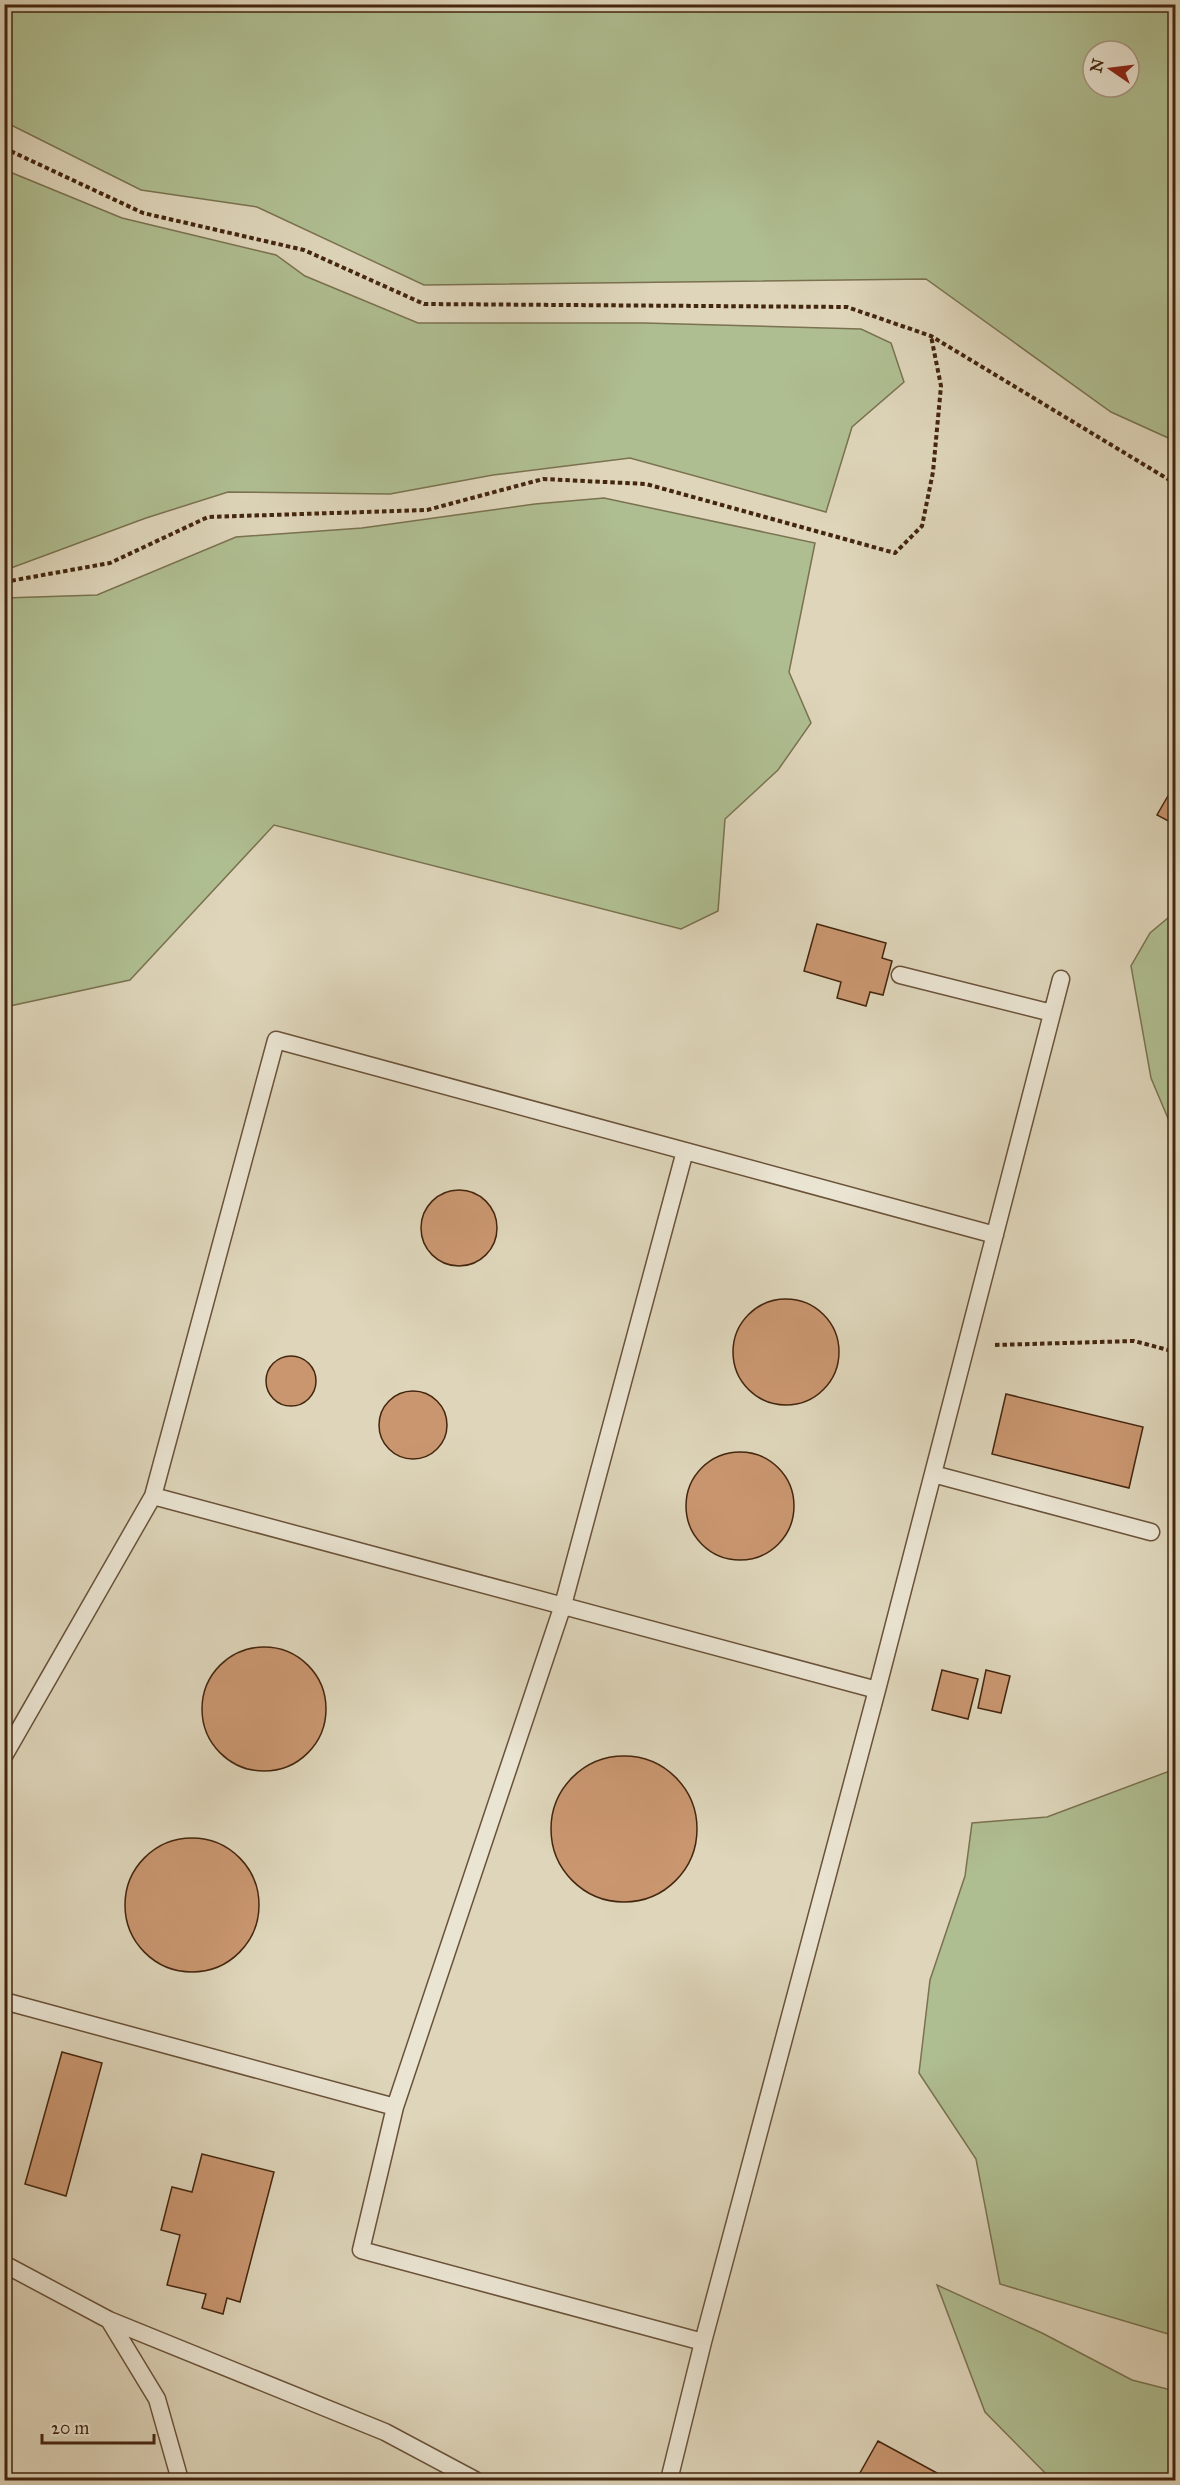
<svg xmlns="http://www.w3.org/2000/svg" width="1180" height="2485" font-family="'IM FELL Great Primer',serif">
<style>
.green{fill:#afbe91;stroke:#7a7250;stroke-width:1.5;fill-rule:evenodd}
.building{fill:#c99670;stroke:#44260e;stroke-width:1.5}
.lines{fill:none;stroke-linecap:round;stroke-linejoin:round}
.service-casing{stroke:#6a5239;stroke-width:19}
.path{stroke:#44260e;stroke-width:4;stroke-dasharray:4.5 3;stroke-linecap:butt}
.service{stroke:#eae4d2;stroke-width:16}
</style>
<rect width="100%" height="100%" fill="#ded5ba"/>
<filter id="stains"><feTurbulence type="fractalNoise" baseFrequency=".00333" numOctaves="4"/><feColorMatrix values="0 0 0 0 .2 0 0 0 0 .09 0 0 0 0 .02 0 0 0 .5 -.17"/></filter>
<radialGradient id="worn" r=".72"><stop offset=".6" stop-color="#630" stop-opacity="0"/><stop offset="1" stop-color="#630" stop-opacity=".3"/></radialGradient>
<!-- green -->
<path class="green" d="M4 5H1175V441L1111 412 926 279 424 285 257 207 141 190 5 122ZM1093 51H1129V87H1093Z
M5 170 122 218 276 255 305 276 418 323H644L861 329 891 343 904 382 852 427 826 512 630 458 493 475 390 494 228 492 146 518 11 568H5Z
M604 498 815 543 789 672 811 723 778 770 725 819 718 911 681 929 274 825 130 980 5 1007V598L97 595 236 537 362 528 535 504Z
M1175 912V1135L1151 1078 1131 966 1150 933Z
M1175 1769V2336L1000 2284 976 2159 919 2073 930 1980 965 1876 972 1823 1047 1817Z
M937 2285 1042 2333 1132 2380 1175 2391V2480H1052L985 2412Z"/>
<!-- building -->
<path class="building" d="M1176 782V825L1157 815Z
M817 924 886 943 882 958 892 961 883 995 870 992 866 1006 837 998 841 982 804 971Z
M421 1228a38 38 0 1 1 76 0a38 38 0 1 1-76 0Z
M733 1352a53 53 0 1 1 106 0a53 53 0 1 1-106 0Z
M266 1381a25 25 0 1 1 50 0a25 25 0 1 1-50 0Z
M379 1425a34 34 0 1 1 68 0a34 34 0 1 1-68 0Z
M1006 1394 1143 1427 1129 1488 992 1454Z
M686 1506a54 54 0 1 1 108 0a54 54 0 1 1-108 0Z
M202 1709a62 62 0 1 1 124 0a62 62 0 1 1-124 0Z
M942 1670 978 1679 968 1719 932 1710Z
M986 1670 1010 1676 1001 1713 978 1708Z
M551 1829a73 73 0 1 1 146 0a73 73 0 1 1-146 0Z
M125 1905a67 67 0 1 1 134 0a67 67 0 1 1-134 0Z
M62 2052 102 2063 66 2196 25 2184Z
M202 2154 274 2172 240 2302 227 2298 223 2314 202 2308 206 2294 167 2285 180 2235 161 2230 172 2187 192 2192Z
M878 2441 948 2479 947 2480H856Z"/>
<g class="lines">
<!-- service casing -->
<g class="service-casing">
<path id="service" d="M900 975 1052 1013
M685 1151 563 1605 395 2107 361 2250 703 2342
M933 1474 1151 1532
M153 1496 276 1040 995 1235
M4 1756 153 1496 877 1690
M4 2001 395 2107
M4 2264 109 2320 157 2399 180 2480
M109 2320 385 2432 475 2480
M669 2480 703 2342 877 1690 1061 979"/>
</g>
<!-- path -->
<path class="path" d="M4 148 143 213 304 250 424 304 847 307 931 336 1176 484
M4 582 110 563 208 517 427 510 543 479 646 484 895 553 922 526 933 472 941 386 931 336
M995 1345 1134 1341 1176 1352"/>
<!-- service -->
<use href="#service" class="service"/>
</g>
<!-- margin -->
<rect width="1180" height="2485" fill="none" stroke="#ded5ba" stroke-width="24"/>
<rect x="6" y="6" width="1168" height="2473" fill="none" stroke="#44260e" stroke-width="3"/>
<rect x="12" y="12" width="1156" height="2461" fill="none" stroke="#44260e" stroke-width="1.5"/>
<!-- north arrow -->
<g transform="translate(1111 69) rotate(284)"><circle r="28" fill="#eae4d2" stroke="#a89884" stroke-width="1.5"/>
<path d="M0-4.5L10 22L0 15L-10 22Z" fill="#8f2418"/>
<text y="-9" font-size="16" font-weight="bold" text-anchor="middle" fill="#44260e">N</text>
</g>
<!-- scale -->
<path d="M42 2434v9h112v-9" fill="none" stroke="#44260e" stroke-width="3"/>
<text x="51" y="2434" font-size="18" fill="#44260e" stroke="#eae4d2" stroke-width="4.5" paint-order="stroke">20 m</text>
<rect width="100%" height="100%" filter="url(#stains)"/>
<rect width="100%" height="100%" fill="url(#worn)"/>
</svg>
